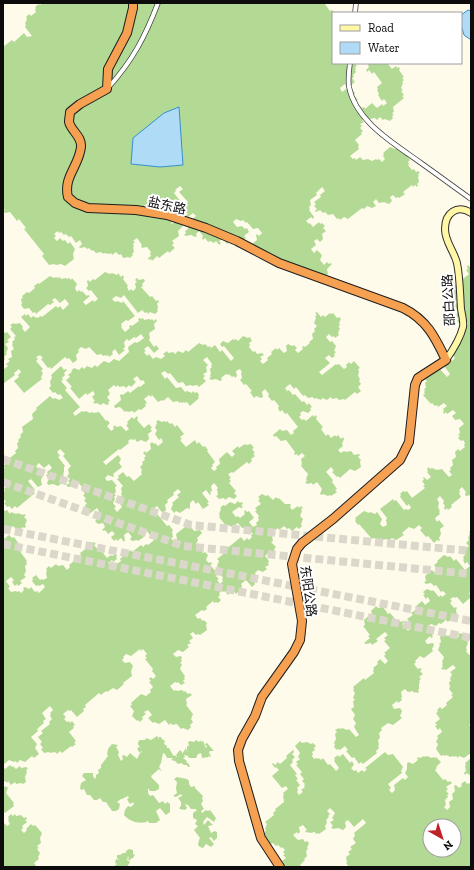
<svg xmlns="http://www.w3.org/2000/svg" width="474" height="870" font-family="'Zilla Slab','Noto Sans SC',serif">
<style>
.forest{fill:#b2da94;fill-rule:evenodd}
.water{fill:#afdbf7;stroke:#368fce}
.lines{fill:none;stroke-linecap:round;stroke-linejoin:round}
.highway-tunnel{stroke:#dbd7ca;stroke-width:8;stroke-dasharray:8 4;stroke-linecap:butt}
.street-casing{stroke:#3f3f3f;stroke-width:5.5}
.secondary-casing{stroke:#2e2e2e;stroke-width:8}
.highway-casing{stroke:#1d1d1d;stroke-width:10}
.street{stroke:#fff;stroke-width:4}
.secondary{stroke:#fff7a6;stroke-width:6}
.highway{stroke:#f6a052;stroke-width:8}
.labels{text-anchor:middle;stroke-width:4;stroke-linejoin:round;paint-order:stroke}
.street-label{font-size:13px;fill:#0c0c0c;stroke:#fff}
</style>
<rect width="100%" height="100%" fill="#fffbeb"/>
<!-- forest -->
<path class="forest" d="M43 3H325V4L330 11 332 10 335 13H333V63H356L355 64 357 66 355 67 356 69 355 70 356 72 353 75 354 77 352 78 355 82 351 85 350 83 346 86 345 84 340 88 342 92 346 89 351 91 352 90 355 93 354 95 358 100 356 101 362 108 364 107 365 109 372 103 377 108 382 104 383 106 387 103 384 99 382 101 378 95 379 94 377 90 378 89 377 87 382 83 374 72 372 74 369 70 367 72 366 70 369 67 368 65 369 63H387L392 69 396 66 397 68 399 67 400 69 399 70 404 77 402 78 404 80 402 82 403 83 401 88 403 90 401 91 404 95 402 96 404 98 393 107 394 112 392 113 394 115 392 116 393 118 390 121 385 119 383 120 380 117 377 120 375 118 370 119 366 117 362 120 364 122 360 124 362 126 360 128 363 131 361 133 362 134 355 140 359 145 358 147 359 149 350 156 353 159 355 158 356 160 360 157 363 160 368 159 372 161 376 159 377 160 379 159 382 162 385 159 383 156 384 154 383 153 390 147 395 149 397 148 398 149 400 148 410 160 408 162 409 164 408 165 412 170 414 169 416 172 418 171 420 173 418 174 419 176 418 177 419 182 417 184 418 186 417 187 415 185 413 187 412 185 403 192 405 194 399 198 398 197 396 198 393 195 390 197 392 201 389 204 384 202 379 203 376 199 373 202 376 206 372 208 367 206 364 209 362 208 348 219 344 217 340 220 339 218 337 219 333 214 328 215 325 212 323 213 320 210 316 212 315 211 317 209 314 206 316 204 314 202 321 197 320 195 325 191 322 187 316 193 317 195 310 200 311 205 309 207 310 209 309 210 314 217 313 219 311 217 306 221 309 224 310 223 313 227 319 222 320 224 322 223 325 226 323 228 326 231 322 234 323 239 320 242 317 239 314 241 316 245 311 249 314 253 317 250 322 255 320 260 324 265 327 262 329 264 331 263 332 264 327 269 328 274 321 279 296 270 289 262 273 265 269 260 253 246 254 245 253 243 257 240 256 235 257 234 259 236 262 233 258 228 253 229 247 222 246 223 243 220 241 221 236 219 233 222 237 227 242 226 245 229 247 228 249 232 244 236 246 238 240 242 231 241 227 244 223 239 219 241 221 243 219 245 216 241 214 243 210 241 208 242 205 238 203 240 202 238 203 236 199 231 196 234 197 236 195 237 191 235 186 236 184 235 186 233 185 231 188 229 187 223 196 216 193 213 188 217 186 215 188 214 184 209 185 207 184 205 188 202 179 192 183 189 180 186 175 190 176 191 174 193 181 202 180 203 181 205 177 208 180 211 178 216 161 213 152 202 147 206 145 205 140 209 160 216 163 219 165 218 168 221 170 220 172 224 174 222 179 224 181 223 183 226 178 231 179 236 172 241 174 243 172 245 175 248 169 253 168 251 159 258 157 256 152 261 151 259 149 260 148 258 151 256 150 254 151 252 147 247 142 248 141 246 142 245 137 238 133 241 135 242 133 244 134 246 133 247 134 252 132 254 133 255 130 258 128 257 123 258 121 254 119 255 116 252 112 255 111 253 109 254 104 253 103 254 101 252 96 253 93 250 92 251 89 248 87 249 85 247 80 248 79 247 82 244 80 240 76 243 71 236 69 237 66 234 64 235 61 232 59 233 58 231 54 234 56 236 54 238 57 241 60 238 63 241 65 240 68 244 70 242 75 249 73 254 74 259 65 266 61 264 56 265 54 264 49 265 42 256 44 254 24 229 26 228 19 219 17 221 10 212 5 213 3 211 5 210 3 207 4 201 3 200V47L12 40 14 42 24 33 27 37 32 36 25 27 26 25 25 24 27 19 26 17 29 14 31 16 36 12 35 10 36 8 35 7 39 4 40 5Z
M468 265 470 267 471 266V495L466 496 465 494 466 492 462 487 459 490 460 492 459 493 461 497 451 505 452 507 448 510 447 508 445 510 444 508 445 506 443 503 444 501 440 496 437 499 439 503 438 507 440 511 439 512 440 514 435 518 437 522 439 520 444 526 440 529 441 534 439 538 440 540 439 541 437 540 434 543 428 536 426 537 420 530 422 528 419 525 414 529 409 527 402 533 404 535 396 540 392 538 388 541 387 539 382 540 380 539 379 540 374 538 372 539 359 524 358 525 355 521 356 520 355 518 364 511 369 513 370 512 375 514 377 512 382 519 380 524 383 527 387 525 386 520 387 518 380 509 393 499 394 501 396 500 404 510 406 509 408 510 411 508 409 504 407 506 400 497 401 495 400 494 403 491 405 492 407 491 412 498 425 488 423 486 425 485 422 481 424 480 423 478 424 477 427 480 431 477 427 472 428 471 427 469 429 467 430 469 432 468 437 470 442 469 449 477 452 475 449 471 451 470 450 468 453 465 452 460 456 457 455 452 458 449 460 451 465 447 464 445 465 443 463 440 461 441 458 438 460 436 458 435 460 433 459 428 464 424 460 419 455 420 452 416 456 413 453 410 447 414 446 412 444 414 443 412 444 411 443 409 447 406 444 403 438 407 437 405 435 406 432 403 431 404 423 395 425 394 424 392 425 391 424 389 426 388 425 383 427 381 425 379 439 368 447 377 450 374 442 363 449 357 452 361 455 358 451 353 461 330 468 324 466 320 459 323 457 321 459 319 456 316 458 311 453 304 454 303 452 299 453 298 452 296 454 295 453 290 454 288 453 287 469 274 466 270 468 269 467 267Z
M105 272 110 274 112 273 117 275 118 273 121 277 123 275 124 277 123 279 128 286 127 287 129 291 131 289 133 291 136 288 135 283 137 282 135 280 137 278 139 280 144 279 145 281 142 284 143 286 141 287 150 297 152 296 156 301 158 300 159 302 157 303 158 308 157 310 158 311 155 314 150 312 148 314 147 312 145 313 142 310 138 313 124 295 121 298 116 296 112 299 115 302 117 301 122 303 123 301 135 316 128 321 126 320 121 324 122 326 121 327 125 332 130 328 129 326 131 325 132 326 139 321 138 319 140 318 141 319 143 318 144 320 149 319 151 320 152 319 154 321 156 319 157 321 154 324 155 329 149 333 150 338 149 340 154 347 156 345 159 349 154 353 148 346 144 349 146 351 144 352 147 356 149 354 153 359 156 357 161 359 165 356 163 354 167 351 168 353 173 352 175 354 178 351 183 353 186 350 188 352 199 343 203 345 205 344 208 347 210 346 211 348 215 345 220 352 222 350 231 361 234 358 224 346 222 347 220 344 223 341 228 343 233 339 234 340 236 339 238 341 243 336 248 338 250 337 252 341 249 343 250 345 249 347 253 352 255 351 257 354 262 353 264 355 260 357 262 359 260 361 263 364 268 360 267 358 272 354 271 352 276 348 277 350 279 348 284 353 287 351 286 346 288 344 292 346 294 345 297 348 295 350 298 353 303 349 302 347 304 346 305 347 310 343 309 342 313 339 312 334 315 331 314 329 317 326 314 323 316 318 315 316 317 315 315 313 317 312 321 317 323 315 325 317 330 313 331 314 333 313 337 318 339 317 341 319 339 323 340 325 338 327 340 328 338 333 339 335 335 338 334 336 332 337 329 334 326 337 330 342 332 341 336 346 334 351 336 352 334 354 335 356 332 358 329 355 325 358 330 363 319 372 322 375 336 364 337 365 339 364 344 369 347 367 346 365 349 362 351 364 354 361 360 368 358 369 359 371 358 376 360 379 359 381 361 384 358 387 361 391 357 394 355 392 345 400 344 399 339 400 337 398 332 399 331 397 327 400 322 398 321 400 316 398 314 399 313 397 308 398 305 395 303 396 296 387 294 389 290 384 285 388 287 391 289 390 293 395 295 394 302 402 304 401 307 405 309 403 312 407 310 408 311 410 308 413 303 411 300 413 301 415 299 417 302 420 304 419 306 421 313 415 314 417 316 415 317 417 316 419 323 427 321 429 326 436 328 434 331 438 335 435 336 437 338 435 341 439 343 437 344 439 342 444 343 446 338 450 341 453 344 451 346 452 351 451 354 455 359 454 360 455 358 457 361 460 360 462 361 467 355 471 350 469 340 478 338 476 337 477 332 472 334 471 331 467 326 472 333 480 332 482 337 489 335 490 337 492 331 496 330 495 328 496 323 494 322 495 320 494 322 489 317 482 313 485 312 483 307 484 305 482 307 481 306 479 308 474 301 466 302 464 301 459 305 456 302 453 298 456 297 454 295 455 294 454 295 452 286 440 281 441 276 436 274 437 273 435 280 429 282 431 287 430 291 435 294 433 293 431 298 427 287 413 285 414 282 410 280 412 278 408 279 406 274 400 272 401 268 396 269 394 265 389 262 392 263 397 261 398 256 396 254 398 250 392 252 391 246 384 244 385 240 380 242 378 241 373 242 372 240 369 236 371 237 376 235 378 234 376 232 377 229 374 228 375 226 374 221 378 222 380 220 381 216 379 211 380 209 378 211 377 210 375 211 374 210 369 212 367 211 366 212 364 207 357 203 360 208 365 206 367 207 372 203 374 205 376 203 378 206 381 199 387 197 385 192 386 191 385 186 386 183 382 178 383 170 373 168 374 165 371 161 373 165 379 167 377 176 388 181 387 185 392 187 391 192 393 193 391 195 393 197 392 199 395 198 397 199 398 190 406 187 402 185 403 184 402 182 403 181 402 179 403 178 401 173 402 168 397 163 401 162 400 158 402 152 395 151 397 149 395 144 399 147 403 145 404 146 406 141 410 139 409 134 413 133 411 128 412 126 411 125 412 120 407 115 408 114 406 121 400 120 395 122 394 123 395 128 391 130 393 139 386 140 387 145 383 143 380 141 381 137 376 133 379 136 382 131 387 129 385 126 388 124 386 119 387 118 385 116 387 114 385 108 390 110 394 107 397 110 401 108 402 109 404 107 405 103 403 101 405 96 403 95 404 93 402 95 401 92 397 95 394 93 391 87 395 86 393 79 399 70 388 72 387 66 380 70 377 68 375 72 372 71 371 74 368 79 370 82 367 84 369 87 366 92 368 95 365 97 367 104 361 109 363 114 359 119 361 129 352 128 347 135 342 137 343 144 338 141 334 136 338 134 337 129 341 127 339 124 342 125 347 123 349 125 350 119 355 115 349 112 352 113 354 109 357 108 355 106 356 105 355 103 356 101 354 97 355 89 347 86 349 81 347 78 350 79 352 76 355 77 360 73 363 69 358 67 359 65 357 51 369 50 367 48 368 41 359 43 358 40 355 36 357 38 359 36 361 43 369 41 371 43 373 41 377 42 379 24 393 14 381 19 377 18 375 21 372 19 369 14 373 15 375 3 384V367L4 369 8 366 6 364 10 361 8 359 12 357 11 351 14 349 12 345 13 344 12 342 15 339 14 337 16 336 10 329 12 327 10 325 14 323 15 324 20 323 23 327 22 328 25 332 30 327 21 317 25 314 26 316 28 314 31 318 33 316 37 318 41 316 42 317 56 306 58 308 60 306 63 310 69 304 65 299 60 303 55 298 52 300 54 302 50 305 48 304 36 314 35 312 33 313 29 308 24 309 21 305 22 304 21 299 23 298 22 296 27 292 29 293 35 288 34 286 38 283 39 284 50 276 54 278 56 277 58 278 60 277 61 279 66 278 67 279 69 278 71 280 72 278 77 284 75 288 77 292 79 290 81 292 82 291 87 296 88 295 90 296 83 302 86 305 93 300 94 302 98 299 91 290 89 291 86 288 88 286 87 281 88 280 90 282 93 279 95 280Z
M3 331 5 333 7 332 11 337 7 340 9 342 5 344 8 348 6 353 7 354 4 357 5 359 3 361Z
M61 366 64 370 66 369 67 370 64 373 65 375 62 378 63 380 61 381 67 388 65 390 80 407 73 413 75 416 82 411 84 412 86 411 90 413 92 412 94 413 99 412 106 421 107 420 110 423 107 426 111 431 114 429 113 427 115 425 116 427 121 426 126 431 129 429 126 425 128 424 127 422 132 417 134 419 137 416 138 418 137 420 144 428 149 424 152 428 150 429 152 431 148 434 149 439 146 442 141 440 137 442 135 439 133 440 131 439 128 441 129 443 120 450 119 449 103 462 106 465 118 455 121 459 119 463 122 467 113 474 114 476 113 477 108 475 105 478 107 481 112 480 117 486 115 487 116 492 114 494 116 495 114 497 115 499 113 503 116 507 114 508 117 512 122 507 120 504 121 502 120 501 121 499 120 497 122 496 121 494 122 493 121 488 123 486 117 479 119 478 118 476 123 472 127 477 129 476 134 481 142 474 141 472 142 470 140 467 143 464 142 462 145 460 144 458 146 456 143 453 145 451 146 453 151 449 150 444 152 442 154 444 155 443 158 446 163 442 161 438 159 440 155 434 157 430 155 428 157 423 156 422 158 420 162 422 164 421 166 422 167 421 170 424 172 423 175 427 177 425 184 434 180 437 182 439 180 440 186 447 195 440 197 444 199 442 203 447 205 446 208 450 207 451 215 462 212 465 213 466 211 468 214 471 217 469 216 467 220 464 219 459 227 452 232 457 235 454 232 451 238 446 239 448 245 444 246 445 251 444 254 448 252 449 255 453 253 454 255 456 251 459 252 461 249 464 247 462 233 473 232 472 228 474 231 478 229 479 231 481 229 483 236 491 234 493 237 496 234 499 229 497 225 500 224 498 219 499 216 496 218 495 217 489 218 488 214 483 211 486 212 491 210 492 211 494 210 495 206 490 202 493 209 502 207 503 209 505 203 509 198 502 196 504 193 500 190 503V508L189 509 187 508 180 513 176 511 174 513 171 509 173 504 172 503 179 497 177 495 181 492 178 489 173 493 174 495 167 500 168 502 165 505 166 510 164 512 166 513 164 515 157 506 153 509 167 526 169 525 173 530 172 532 173 537 171 538 174 542 177 539 176 534 189 524 194 531 200 530 202 533 197 538 198 540 196 544 203 553 205 552 208 555 206 560 209 563 211 562 212 564 210 565 218 574 216 576 219 579 217 580 220 584 223 581 222 579 223 578 221 574 222 573 217 566 219 561 217 559 226 552 225 550 241 537 244 541 247 538 249 540 252 537 251 535 253 534 247 527 242 528 238 523 232 527 228 525 226 526 219 517 220 516 219 514 221 509 220 508 223 505 225 506 230 502 235 504 238 501 240 503 242 502 243 504 241 505 243 507 241 508 239 507 232 512 236 517 238 516 240 518 245 514 244 512 245 510 247 512 249 511 254 518 249 522 253 527 257 525 256 523 259 520 258 518 259 516 255 511 257 510 255 508 261 504 258 500 260 499 258 497 262 494 266 496 268 495 273 500 276 497 278 499 279 498 285 504H290L291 505 290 507 292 510 298 506 299 508 301 506 303 508 301 509 302 511 300 516 303 519 301 524 302 526 299 529 297 527 292 531 289 528 287 529 284 526 279 530 278 528 274 531 276 533 272 536 273 541 271 542 276 547 274 549 275 551 270 555 268 553 265 556 269 561 268 563 269 565 265 567 267 569 263 572 258 570 255 573 256 575 255 576 257 580 254 582 255 584 252 587 246 580 241 584 242 586 241 588 243 591 240 594 238 592 236 594 232 589 229 591 230 593 228 595 225 591 224 592 222 591 219 593 220 595 218 597 221 600 218 603 216 602 214 603 213 601 206 607 207 609 204 611 202 610 195 615 198 619 200 618 203 621 204 620 207 623 206 625 207 630 200 635 198 634 196 635 193 632 190 634 193 638 189 641 191 643 187 645 189 647 183 652 178 650 173 654 176 657 181 656 182 658 181 659 182 661 180 663 182 664 180 669 185 676 184 678 185 679 183 681 185 683 181 685 178 682 177 683 175 682 170 686 174 691 176 690 177 691 182 690 184 692 185 691 188 694 190 693 192 695 186 699 187 704 186 705 193 714 191 719 193 722 190 725 191 727 188 730 183 728 181 729 177 724 172 725 171 723 169 725 165 720 159 724 154 722 153 723 148 718 152 715 148 710 144 712 146 714 142 717 143 719 140 722 138 720 137 721 132 716 134 711 130 706 132 705 131 703 141 694 146 696 151 692 150 690 153 687 149 682 151 681 149 679 151 677 153 679 156 676 152 671 153 669 145 659 147 658 145 656 147 654 143 649 141 651 140 649 131 656 126 654 123 657 124 658 122 660 125 663 130 662 133 666 131 671 132 676 123 683 124 684 117 690 113 688 107 692 106 691 101 695 99 693 85 705 86 707 83 709 84 711 77 717 71 710 70 711 68 710 63 714 66 717 64 719 67 722 69 721 70 723 72 721 75 725 73 726 74 728 69 732 76 741 74 743 76 744 72 747 71 746 62 753 60 751 57 754 55 752 50 753 49 752 44 753 41 749 43 748 40 744 42 742 38 737 43 733 41 731 50 724 49 722 52 719 50 716 51 714 50 713 53 710 50 706 42 713 46 719 43 721 44 723 37 729 38 731 31 737 37 744 35 748 39 754 34 758 32 756 25 762 20 760 17 763 16 761 14 762 9 760 3 765V540L9 535 12 538 14 537 19 544 18 545 20 549 19 550 27 561 26 562 27 564 25 566 26 571 24 575 26 577 20 581 22 583 18 586 17 584 15 586 12 582 14 580 11 577 6 581 10 587 8 588 11 592 16 591 17 592 19 591 21 593 24 590 23 588 25 587 29 589 31 587 35 592 37 591 39 593 45 587 43 584 39 586 38 585 36 586 32 581 33 579 32 578 36 575 40 580 42 579 43 580 47 578 46 573 47 571 46 569 49 566 51 568 56 564 58 566 63 565 67 570 70 567 69 565 81 555 80 553 87 548 86 546 91 542 93 543 94 542 96 544 94 545 98 550 103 549 105 551 103 553 107 558 111 555 112 556 116 554 117 556 116 557 117 559 113 562 112 560 108 563 111 566 113 565 114 566 121 561 120 559 123 556 122 554 124 553 125 555 131 550 132 552 141 545 143 547 146 544 148 545 158 537 155 534 150 535 147 531 142 535 144 537 138 541 137 540 132 541 130 539 132 537 128 532 124 535 125 540 124 542 121 538 117 541 116 539 114 541 111 537 115 534 112 531 108 534 105 530 104 531 102 530 105 527 103 523 98 524 95 521 100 516 99 515 100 513 97 508 89 514 88 512 86 513 85 512 86 510 85 505 87 504 84 500 86 499 83 495 85 494 81 488 82 487 78 482 75 485 76 486 74 488 73 486 68 487 66 485 70 483 68 481 70 479 67 476 69 474 68 469 71 466 63 456 65 454 60 449 57 452 60 456 58 457 65 466 64 467V472L63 474 64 475 61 478 62 483 58 486 53 484 48 485 47 483 49 479 46 475 48 474 47 472 52 468 49 464 44 468 39 463 36 466 43 475 41 480 42 485 38 487 31 479 28 481 35 490 33 492 35 493 17 508 15 506 12 509 9 506 7 507 4 503 6 502 3 498V493L5 491 4 489 6 487 3 484V469L5 468 3 466 7 463 6 461 16 453 15 451 18 448 17 443 19 442 18 440 21 437 20 435 23 432 22 427 33 419 32 414 37 409 36 408 50 396 53 399 55 398 59 400 63 398 60 394 58 395 55 392 53 393 49 388 51 386 50 382 52 377 51 375Z
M3 509 5 511 7 510 10 514 11 512 16 514 18 513 23 515 24 514 26 515 24 517 27 520 25 525 26 527 24 528 23 527 18 531 13 526 3 534Z
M471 530V591L469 593 471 597 463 604 457 597 455 598 454 597 450 599 452 601 450 603 454 608 456 607 457 608 456 610 457 615 455 616 456 618 453 621 451 619 448 622 446 620 441 624 439 623 436 626 431 624 428 626 434 633 432 635 433 637 431 638 430 636 425 641 427 644 433 643 434 645 432 649 433 651 424 658 420 656 415 661 416 662 414 664 418 669 420 668 422 669 420 671 423 674 419 677 421 679 419 681 420 682 419 684V689L418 690 419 692 417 693 416 692 414 693 413 691 408 692 405 689 401 692 402 697 401 698 402 700 398 703 397 701 392 705 394 709 400 708 402 711 400 716 402 718 393 725 388 723 381 728 382 730 379 733 380 738 378 740 379 745 378 746 379 748 376 751 377 753 363 764 361 762 359 764 354 757 352 758 346 751 348 750 345 746 340 750 338 749 337 750 334 747 335 745 334 743 336 739 335 734 337 732 335 730 339 728 340 729 342 728 347 730 349 729 356 737 359 735 354 727 356 723 353 719 355 715 351 709 354 707 353 701 355 700 353 698 355 693 353 690 354 689 353 687 364 678 365 680 374 673 373 671 374 669 373 668 378 664 377 662 380 659 385 664 388 661 384 656 386 654 384 653 390 648 384 641 386 640 384 638 388 635 385 632 376 639 378 641 372 645 371 643 366 644 364 643 370 638 368 636 370 635 363 626 365 625 364 620 372 613 371 611 376 606 378 608 383 607 388 614 390 613 397 621 399 620 401 622 402 621 404 622 402 624 408 631 411 628 407 623 409 621 407 619 413 615 411 613 417 609 415 607 422 601 425 605 430 601 428 597 426 599 423 595 425 594 423 592 427 589 432 591 433 590 439 597 441 595 442 597 446 594 443 591 441 592 436 585 434 586 431 583 426 584 424 582 426 581 425 576 432 570 437 575 442 571 439 568 437 569 434 565 438 562 437 561 444 555 448 557 450 556 454 561 456 559 465 570 470 566 467 562 465 564 463 560 464 559 463 557 465 555 464 550 469 546 466 543 469 540 468 538 470 533 469 532Z
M460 633 461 634 463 633 467 635 469 634 471 638 467 642 468 643 466 648 467 650 466 651 469 655 471 653V720L470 722 471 723 469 725 471 727V750L470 751 471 753 464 758 459 756 458 758 456 756 454 757 453 756 451 757 446 755 445 756 443 755 441 756 436 749 438 744 436 742 438 738 437 736 442 732 440 728 438 730 435 726 437 725 435 723 440 719 436 713 438 712 437 710 440 707 442 709 447 705 446 703 453 697 451 695 453 694 449 689 450 687 449 682 451 681 450 679 452 674 450 672 456 668 453 665 446 670 444 669 443 670 441 668 443 667 442 665 443 664 442 662 444 657 438 650 440 645 439 644 441 642 440 637 443 634 448 636 450 635 451 637 453 635 456 639 459 636 458 634Z
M157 736 158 737 159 739V737H161L162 739 165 741 164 744 167 746V748H169L173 755H172L176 756 178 758 176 755 180 750 182 752V754L186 748 187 751 188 752 187 750V746H189L188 742 190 741 194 742 196 740 199 742 201 740V743L202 741H203L206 748 207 747 205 744 207 743 214 751H210L209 753 211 756 210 757 208 755 209 757 202 758 201 753 198 754 196 758H189L187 755 186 756 184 754 185 757 183 758 187 761 186 762 188 763 190 766 189 767H188L187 765H184L181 763 178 764 175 761 171 760 173 758H167L165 754 163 753 161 763 159 767 162 771 158 769V770L151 776 152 778 159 785V789L155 791H150L148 788V793L150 796 153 795 159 803 163 801 165 804 167 802 170 804V812L166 815 165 814 160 808 156 811 160 820 156 823H149L147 820V822C139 824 130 822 124 815L125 810 128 806 131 807 134 804 133 802 131 804 129 803 127 799 129 798 128 796 122 799H121L117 802 120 804 119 809 116 811H112L106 802H103L100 798 97 800H94L90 795H87L84 789 81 790 80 788 81 783 86 780 82 776 84 773H93V776L95 779 96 777V775L99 773 98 770 101 768V765L108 756 107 754 108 749 112 744 118 745 116 747 119 752 118 755 121 761 123 759 122 756 124 755 127 757 130 753 137 759 140 753 142 752 141 751 140 753 137 749 140 746 138 745V742L140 740H145L146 738 151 740Z
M300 741 302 743 307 742 311 744 313 743 316 746 314 748 315 750 312 752 313 754 312 756 314 759 316 758 318 759 319 758 321 760 323 758 328 765 330 764 336 771 339 768 334 761 335 760 334 758 338 755 339 757 343 754 350 763 352 761 354 765 351 768 354 771 356 770 358 773 362 770 364 772 367 769 365 768 385 752 388 755 393 754 403 767 401 771 402 773 388 784 391 788 389 790 392 793 395 790 394 785 403 778 405 780 408 777 405 773 407 769V764L408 762 413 764 418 760 417 758 419 757 420 758 424 756 425 757 427 756 432 758 433 757 435 758 436 757 441 762 436 767 437 768 435 770 443 780 445 779 448 782 450 781 452 783 446 787 448 789 446 791 449 794 447 795 448 797 445 800 446 805 444 807 447 810 450 807 449 802 453 799 452 794 455 791 454 786 456 785 459 788 462 786 461 784 465 781 467 784 469 783 471 785V867H349L346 863 347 862 346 857 350 854 348 852 352 849 350 847 356 843 353 839 355 835 354 833 366 823 363 819 354 827 348 820 345 822 346 827 343 830 338 828 333 829 331 827 333 826 330 822 334 820 332 818 335 813 330 808 327 811 330 814 328 816 329 817 326 820 327 822 325 827 326 829 319 834 318 833 316 834 315 832 310 833 308 832 307 833 305 831 307 830 303 825 299 827 300 832 298 834 297 832 293 835 298 840 303 839 305 842 307 841 309 843 307 848 308 849 306 851 307 856 304 859 305 860 300 865 302 867H283L282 865 284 863 282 861 286 858 283 855 285 854 283 852 285 850 282 847 281 848 278 845 276 846 273 843 271 844 264 835 266 830 265 829 267 824 265 822 274 815 273 813 276 810 275 809 284 802 283 796 284 795 283 793 288 789 286 786 282 788 272 776 279 770 276 767 275 768 272 764 273 763 275 765 278 762 280 764 287 758 286 756 293 750 294 752 292 754 295 757 292 760 293 762 290 765 297 774 295 775 298 779 296 780 300 785 297 788 298 790 297 792 299 795 303 792 301 790 305 787 304 786 305 784 302 781 304 779 300 774 302 772 296 765 298 764 296 762 300 759 298 757 300 753 295 746ZM430 826H454V850H430Z
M471 758V774L469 775 467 773 465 775 464 773 466 771 465 766 466 765 465 763Z
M10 765 12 767 13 766 16 769 20 766 21 768 26 767 28 769 26 770 27 772 25 777 26 782 23 784 21 783 16 784 15 782 11 785 8 781 7 783 5 781 3 782V767L5 769Z
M177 777 187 779 189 781V784L191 787 195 786V788L203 796 202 798 203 801 201 804 204 809 201 811 202 813 206 810 208 811 210 810 216 818 214 822 207 817 203 822 204 825 208 820 213 825 208 826 211 833 215 831 217 832V838L214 841 211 837 209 838 214 844 211 847 206 844 203 848 200 847 198 845 199 840 200 838 194 830 198 826 195 824 197 820 193 818V813L197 810 195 809H191L188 805 185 804 187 808 185 810 180 809 179 808 181 806V802L178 798 182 796 181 794 176 797 173 796 177 793 176 788 177 782 174 779Z
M3 786 5 787 6 786 8 788 6 793 14 803 13 804 14 806 5 813 3 811Z
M11 814 13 816 15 814 16 816 21 815 24 818 26 817 27 819 25 820 27 822 22 826 23 828 21 830 24 833 27 830 26 829 31 824 33 826 35 825 42 833 40 838 41 843 37 846 39 848 37 849 40 853 38 857 39 859 34 863 37 867H3V822L7 826 10 824 8 820 9 819 8 817Z
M129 849 133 850V854L135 855 132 859 131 858 130 861 128 859 129 857 126 856 128 857 127 860 130 862 127 867H113L117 864 115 863 116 859 120 860 117 858V855H120L123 853H126V851Z"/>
<!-- water -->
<path class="water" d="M468 10 471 11V40L464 35 461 25V15Z
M179 107 183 165 160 167 131 164 133 138 164 113Z"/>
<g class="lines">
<!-- highway-tunnel -->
<path class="highway-tunnel" d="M3 459 191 525 471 551
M3 482 183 546 471 574
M3 529 471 621
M3 544 471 638"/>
<!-- street casing -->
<g class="street-casing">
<path id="street" d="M355 13 356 3
M350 63C349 70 348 80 349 87 356 122 395 144 421 163 438 175 454 187 471 199
M108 88C133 60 145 37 158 3"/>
</g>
<!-- secondary casing -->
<g class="secondary-casing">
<path id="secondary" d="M446 360C453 350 460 339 463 327 464 322 462 315 461 309 460 294 460 278 457 263 454 251 445 242 445 229 445 213 457 204 471 213"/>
</g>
<!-- highway casing -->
<g class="highway-casing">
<path id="highway" d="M133 3V8L127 33 108 69 107 89 80 104 70 112C70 115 69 119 69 122 71 131 82 136 81 147 79 166 63 177 68 197L75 203 88 208 136 210 167 215 206 228 237 241 279 263 403 308C427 320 435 337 446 360L418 378 415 385 409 442 400 460 333 519 302 543 297 549 292 564 302 621 300 640 294 652 262 697 255 716 242 739 238 750 239 761 261 838 280 867"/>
</g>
<!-- street -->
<use href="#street" class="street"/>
<!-- secondary -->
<use href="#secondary" class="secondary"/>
<!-- highway -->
<use href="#highway" class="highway"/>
</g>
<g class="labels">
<!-- street labels -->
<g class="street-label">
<text transform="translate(167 205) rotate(13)" y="5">盐东路</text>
<text transform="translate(448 300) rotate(-93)" y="5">邵白公路</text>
<text transform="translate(309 591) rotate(82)" y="5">东阳公路</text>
</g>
</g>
<!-- border -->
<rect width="474" height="870" fill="none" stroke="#0c0c0c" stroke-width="8"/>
<!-- legend -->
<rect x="332" y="12" width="130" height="52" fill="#ffffff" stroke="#9e9e9e"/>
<rect x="340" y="25" width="20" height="6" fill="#fff7a6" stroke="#9e9e9e"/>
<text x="368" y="32" font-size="12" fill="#0c0c0c">Road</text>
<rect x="340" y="42" width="20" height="12" fill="#afdbf7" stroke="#9e9e9e"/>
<text x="368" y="52" font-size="12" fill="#0c0c0c">Water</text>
<!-- north arrow -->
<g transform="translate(442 838) rotate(141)"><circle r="19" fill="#ffffff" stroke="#9e9e9e"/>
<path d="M0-3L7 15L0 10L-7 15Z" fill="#bd2328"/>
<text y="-6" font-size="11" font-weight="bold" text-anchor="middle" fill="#0c0c0c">N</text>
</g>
</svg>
